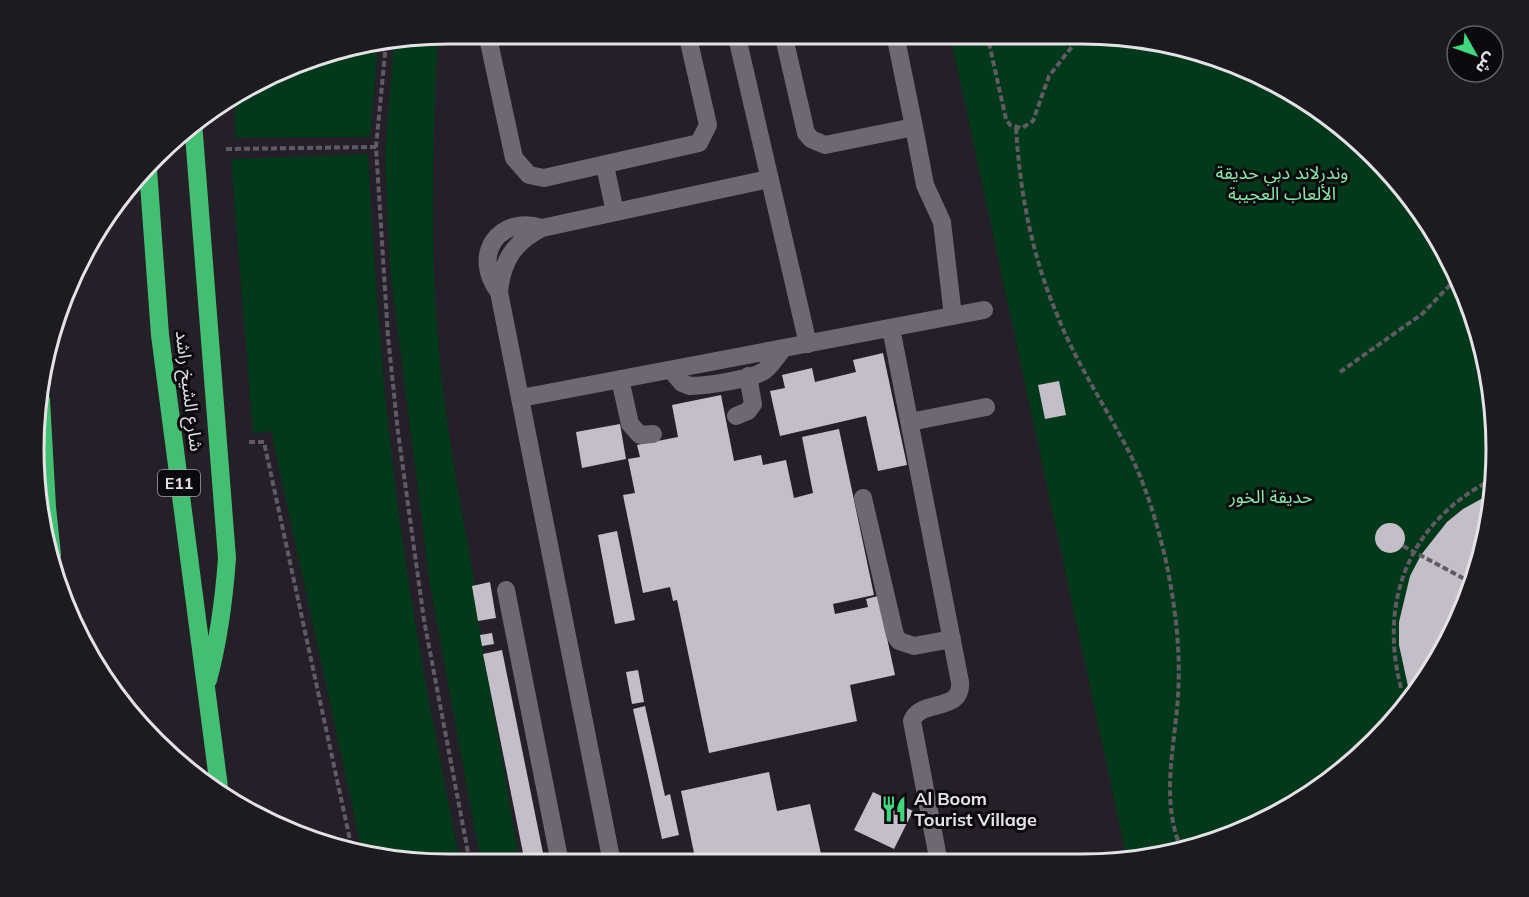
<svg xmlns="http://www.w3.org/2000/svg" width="1529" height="897" font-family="Mulish,'Noto Sans Arabic',sans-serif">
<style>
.green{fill:#02391a}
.building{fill:#c4bec9}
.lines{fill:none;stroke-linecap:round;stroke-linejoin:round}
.path{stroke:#605b63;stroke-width:4;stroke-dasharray:6 3;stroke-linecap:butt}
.minor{stroke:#6e6872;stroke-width:18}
.highway{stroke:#43bf72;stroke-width:18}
.labels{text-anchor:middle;stroke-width:6;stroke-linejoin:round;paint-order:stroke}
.shield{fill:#0c0a0e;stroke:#a4a1a6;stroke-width:1.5}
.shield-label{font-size:16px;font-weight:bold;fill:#e5e2e7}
.park-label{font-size:18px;fill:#8beaa8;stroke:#0c0a0e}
.street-label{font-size:18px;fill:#e5e2e7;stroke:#0c0a0e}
.poi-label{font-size:18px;font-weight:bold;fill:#e5e2e7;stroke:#0c0a0e;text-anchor:start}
.rim{fill:none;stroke:#e5e2e7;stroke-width:3}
</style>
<rect width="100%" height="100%" fill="#241f28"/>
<!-- green -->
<path class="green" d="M950 34H1108L1214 55 1311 103 1374 154 1426 217 1464 289 1488 367 1496 448 1488 529 1464 607 1426 679 1374 743 1289 808 1214 842 1127 859Z
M438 35C432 151 429 266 442 382 450 450 463 517 475 585L472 586 520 863H481L430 585 390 268 385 155 394 42Z
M378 45 370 137 235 138V98L315 55Z
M368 154C374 264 381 374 395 484 410 611 436 737 460 863H421L362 851 271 431 253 433 231 159Z"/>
<!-- building -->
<path class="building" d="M883 353 907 465 878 471 866 416 780 436 770 391 785 388 782 375 812 368 815 382 856 372 853 360Z
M1059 381 1066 415 1045 419 1038 385Z
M721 395 734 461 761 455 763 465 786 460 794 498 813 493 802 437 839 429 874 595 833 604 835 614 868 607 866 599 878 596 895 675 850 685 857 721 709 753 677 600 673 601 670 587 643 593 623 495 635 493 628 459 640 457 637 445 678 437 672 405Z
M620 424 626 459 582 468 576 432Z
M1492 493 1488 529 1464 607 1426 679 1419 688 1409 691 1399 645V622L1410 576 1421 555 1447 522 1463 509Z
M1375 538a15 15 0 1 1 30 0a15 15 0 1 1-30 0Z
M617 531 635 620 615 624 598 535Z
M490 582 496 618 478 621 472 586Z
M492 633 494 644 482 646 480 635Z
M502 650 545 863H525L483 654Z
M638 670 644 702 632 704 626 672Z
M645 706 665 796 670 794 679 835 662 839 633 709Z
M769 772 777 811 810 804 823 863H673L672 858 694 853 681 791Z
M873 792 913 811 894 849 854 830Z"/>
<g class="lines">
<!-- path -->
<path class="path" d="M987 34 1006 119 1010 125 1022 128 1033 121 1049 76 1082 34
M386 43 376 147 388 337 398 432 424 620 470 863
M1016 128C1020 194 1032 256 1058 317 1076 362 1103 403 1126 446 1144 480 1156 519 1165 557 1175 602 1181 650 1178 696 1175 746 1160 800 1181 848
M226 149 376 147
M1340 372 1422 314 1458 277
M249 442H264L352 849
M1403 546 1472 583
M1401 688C1378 599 1410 521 1493 479"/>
<!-- minor -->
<path class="minor" d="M487 33 514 158 529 175 544 178 699 143 708 125 687 33
M736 33 808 344
M783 33 806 133 811 139 825 145 914 127 895 34
M914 127 925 185 942 222 953 316
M605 166 615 212
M499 292C471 256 498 214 542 228
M891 328 960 682C963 713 920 698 912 721L939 863
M671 370 682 383 690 386C706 386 752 379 764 371 772 365 777 356 783 349
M620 379 630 424 640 435 653 434
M521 398 984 310
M736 416 748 411 753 404 748 376
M910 422 986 407
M863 498 895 635 899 641 914 646 952 639
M506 590 560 863
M612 863 499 292C502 261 514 242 542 228L769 179"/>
<!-- highway -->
<path class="highway" d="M193 122 227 558C224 600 219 639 208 680
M148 170 160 335 220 795
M41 400 47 507 52 555"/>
</g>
<!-- icons -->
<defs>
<g id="restaurant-bare" transform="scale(2.07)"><path d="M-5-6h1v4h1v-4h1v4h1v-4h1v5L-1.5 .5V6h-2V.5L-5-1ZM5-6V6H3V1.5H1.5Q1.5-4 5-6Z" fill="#40d77d" stroke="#0c0a0e" stroke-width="2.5" paint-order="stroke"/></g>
</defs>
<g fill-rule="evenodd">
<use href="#restaurant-bare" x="894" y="809"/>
</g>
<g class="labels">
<!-- shield labels -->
<rect class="shield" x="158" y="470" width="42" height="26" rx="4.5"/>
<g class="shield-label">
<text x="179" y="489">E11</text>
</g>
<!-- park labels -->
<g class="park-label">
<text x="1282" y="179">وندرلاند دبي حديقة<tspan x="1282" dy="21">الألعاب العجيبة</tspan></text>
<text x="1271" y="503">حديقة الخور</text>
</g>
<!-- street labels -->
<g class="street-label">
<text transform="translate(189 391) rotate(83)" y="6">شارع الشيخ راشد</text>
</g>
<!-- poi labels -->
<g class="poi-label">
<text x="914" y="805">Al Boom<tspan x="914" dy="21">Tourist Village</tspan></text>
</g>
</g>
<!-- crop -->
<path d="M0 0H1529V897H0ZM449 44H1081A405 405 0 0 1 1486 449V449A405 405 0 0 1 1081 854H449A405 405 0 0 1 44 449V449A405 405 0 0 1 449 44Z" fill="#1d1b1f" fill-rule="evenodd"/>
<path class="rim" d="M449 44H1081A405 405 0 0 1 1486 449V449A405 405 0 0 1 1081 854H449A405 405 0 0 1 44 449V449A405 405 0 0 1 449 44Z"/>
<!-- north arrow -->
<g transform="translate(1475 54) rotate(130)"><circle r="28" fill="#0c0a0e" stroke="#636065" stroke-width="1.5"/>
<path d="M0-4.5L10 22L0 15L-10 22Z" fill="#40d77d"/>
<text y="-9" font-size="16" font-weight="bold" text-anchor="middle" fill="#e5e2e7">ش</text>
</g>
</svg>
